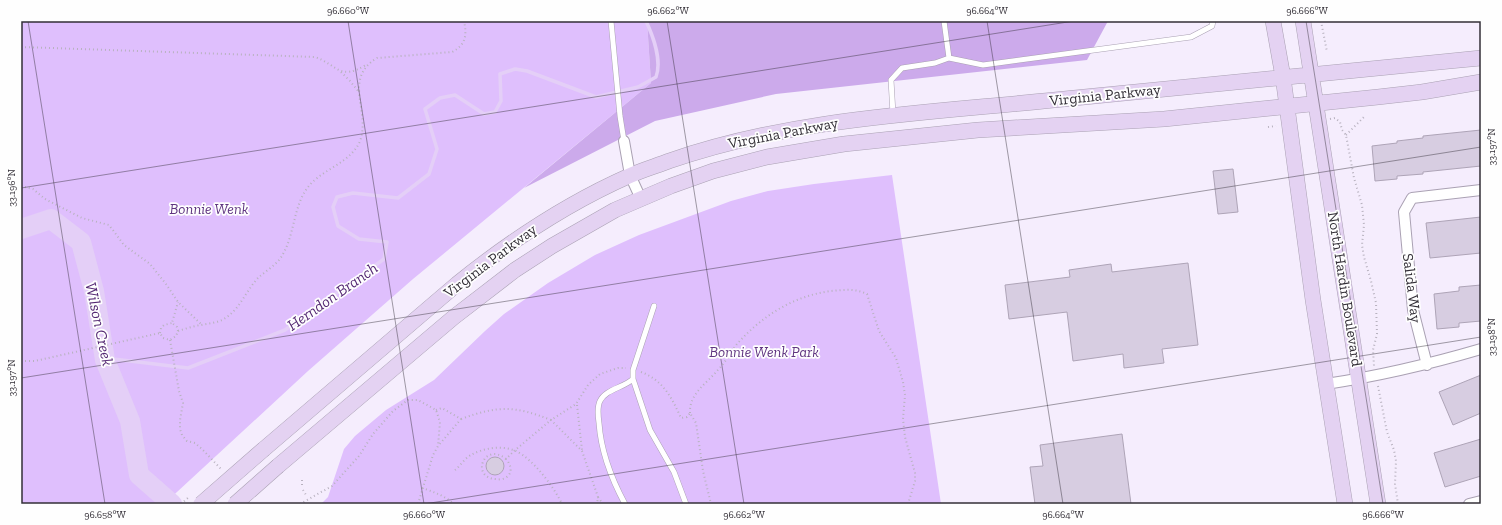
<svg xmlns="http://www.w3.org/2000/svg" width="1502" height="525" font-family="'Zilla Slab',serif">
<style>
.green{fill:#dfbffd}
.forest{fill:#ccaaeb}
.lines{fill:none;stroke-linecap:round;stroke-linejoin:round}
.stream{stroke:#e4cff7;stroke-width:3.5}
.river{stroke:#e4cff7;stroke-width:20}
.building{fill:#d7cde1;stroke:#aea4b7}
.service-casing{stroke:#aaa1b3;stroke-width:6}
.minor-casing{stroke:#aaa1b3;stroke-width:12}
.secondary-casing{stroke:#aaa1b3;stroke-width:16}
.path{stroke:#b8b2bf;stroke-width:2;stroke-dasharray:1 3;stroke-linecap:butt}
.service{stroke:#fff;stroke-width:5}
.minor{stroke:#fff;stroke-width:10}
.secondary{stroke:#e4d2f2;stroke-width:15}
.secondary-bridge-casing{stroke:#aaa1b3;stroke-width:16;stroke-linecap:butt}
.path-bridge{stroke:#b8b2bf;stroke-width:2;stroke-dasharray:1 3;stroke-linecap:butt}
.secondary-bridge{stroke:#e4d2f2;stroke-width:15}
.ticks{fill:none;stroke:#332f37;stroke-width:1;stroke-opacity:0.45}
.labels{text-anchor:middle;stroke-width:3.5;stroke-linejoin:round;paint-order:stroke}
.street-label{font-size:15px;fill:#332f37;stroke:#fefefe}
.park-label{font-size:15px;font-style:italic;fill:#5f3480;stroke:#fefefe}
.water-label{font-size:16px;font-style:italic;fill:#542873;stroke:#fefefe}
.neatline{fill:none;stroke:#332f37;stroke-width:1.5}
.ticks-label{font-size:10px;text-anchor:middle;fill:#332f37}
</style>
<rect width="100%" height="100%" fill="#f5edfd"/>
<!-- green -->
<path class="green" d="M21 21H647L651 83 413 279 308 371 164 504H21Z
M892 175 941 504H321L328 497 344 449 355 436 386 410 434 380 485 331 504 314 548 283 595 255 639 235 731 201 768 191 814 184Z"/>
<!-- forest -->
<path class="forest" d="M647 21H1108L1087 60 776 94 655 121 524 188 651 83Z"/>
<g class="lines">
<!-- stream -->
<path class="stream" d="M105 358 188 368 285 330 384 259 387 242 359 239 338 226 333 207 337 197 353 193 398 198 429 174 437 149 425 109 440 98 455 95 484 114 495 112 501 101 500 74 515 69 527 71 596 97 638 87 656 77C662 61 653 36 646 21"/>
<!-- river -->
<path class="river" d="M21 229 51 219 81 242 94 291 105 360 130 421 139 475 172 504"/>
</g>
<!-- building -->
<path class="building" d="M1481 130V166L1423 172V174L1397 176V179L1375 181 1372 146 1397 143V141L1423 138V136Z
M1233 169 1238 212 1218 214 1213 171Z
M1481 217V253L1430 258 1426 223Z
M1188 263 1198 345 1162 349 1164 363 1124 368 1123 354 1073 361 1067 312 1009 319 1005 285 1070 277 1069 270 1111 264 1112 272Z
M1481 285V321L1459 323V327L1437 329 1434 294 1459 291V287Z
M1481 375V413L1453 425 1439 392Z
M1122 434 1131 504H1035L1030 467 1043 466 1040 445Z
M1481 439V476L1445 487 1434 453Z
M486 466a9 9 0 1 1 18 0a9 9 0 1 1-18 0Z"/>
<g class="lines">
<!-- service casing -->
<g class="service-casing">
<path id="service" d="M611 21 620 116 624 141
M949 58 983 65 1191 37 1212 26 1213 21
M893 114 891 80 902 68 935 63 949 58 944 21
M654 306 633 370V379L650 430 674 472 686 504
M625 504C611 478 601 452 599 423 598 416 597 407 600 401 606 389 623 388 633 379"/>
</g>
<!-- minor casing -->
<g class="minor-casing">
<path id="minor" d="M624 141 630 175 641 199
M1427 365 1413 310 1404 212 1412 198 1481 190
M1326 384C1379 376 1430 364 1481 349
M1469 504 1481 501"/>
</g>
<!-- secondary casing -->
<g class="secondary-casing">
<path id="secondary" d="M1273 21 1283 77 1313 300 1345 504
M1303 21 1378 504
M264 449 457 284C509 242 568 203 629 176 642 170 656 166 669 161 792 118 926 113 1054 100 1197 85 1339 72 1481 58
M278 466 454 317 515 270 552 246 615 210 671 186 713 171 767 157 844 144 978 130 1164 119 1378 97 1422 92 1481 82"/>
</g>
<!-- path -->
<path class="path" d="M1321 21 1327 52
M21 47 315 57C338 65 339 81 366 65
M341 72 350 81 359 92
M1330 119 1335 118 1340 122 1342 130 1346 135 1354 178 1362 205 1364 225 1362 245 1364 257 1371 281 1376 303 1377 334 1373 350 1374 366
M1268 127 1276 126
M1346 135 1365 116
M21 186 33 189 45 199 82 218 109 225 124 245 150 264 166 284 178 302 202 325
M178 331 177 327 172 323 178 302
M160 333 161 328 164 325 172 323
M170 340 179 391 183 403 180 420V429L182 435 187 441 195 443 202 449 222 470
M21 361H35L160 333 163 338 170 340 176 336 178 331C185 329 193 326 201 325 210 323 219 323 227 317 241 307 247 289 259 277 267 270 278 264 283 254 295 233 293 207 308 187 322 169 351 163 360 141 371 112 342 79 377 58L452 52C466 45 467 35 464 21
M641 372C663 380 672 398 681 418L687 417 690 413 696 423 703 471 711 504
M1378 386 1387 432 1394 450 1396 461 1395 484 1398 504
M577 405 582 450
M436 410 442 408 461 419 438 446
M690 413C689 394 706 384 717 371 725 363 730 353 737 344 762 316 793 296 831 291 843 290 855 288 867 294L879 331 896 358 903 382 905 395 903 419 905 437 915 473V481L908 504
M461 419C499 405 515 406 551 420L576 404 588 385 600 374 618 368H626
M506 459C484 441 470 478 496 479 500 480 505 479 508 476 513 470 510 464 506 459L514 451 551 420 582 451 598 497 597 504
M455 470C460 466 465 458 471 455 483 448 502 445 516 451 533 459 554 487 562 504
M302 480V486
M422 488C434 492 445 496 454 504
M303 490 306 495
M598 497 603 504
M300 504 332 486 359 456 373 434 393 411 408 400H418L436 410 440 422 438 446 433 455 418 504"/>
<!-- service -->
<use href="#service" class="service"/>
<!-- minor -->
<use href="#minor" class="minor"/>
<!-- secondary -->
<use href="#secondary" class="secondary"/>
<!-- secondary-bridge casing -->
<g class="secondary-bridge-casing">
<path id="secondary-bridge" d="M201 504 264 449
M235 504 278 466"/>
</g>
<!-- path-bridge -->
<path class="path-bridge" d="M181 504 189 497"/>
<!-- secondary-bridge -->
<use href="#secondary-bridge" class="secondary-bridge"/>
</g>
<!-- ticks -->
<path class="ticks" d="M28 21 105 504M348 21 424 504M667 21 744 504M987 21 1063 504M1306 21 1383 504M21 188 1074 21M21 378 1481 147M424 504 1481 337"/>
<g class="labels">
<!-- street labels -->
<g class="street-label">
<text transform="translate(1105 95) rotate(-6)" y="5">Virginia Parkway</text>
<text transform="translate(783 133) rotate(-11)" y="5">Virginia Parkway</text>
<text transform="translate(490 261) rotate(-37)" y="5">Virginia Parkway</text>
<text transform="translate(1412 288) rotate(83)" y="5">Salida Way</text>
<text transform="translate(1345 289) rotate(81)" y="5">North Hardin Boulevard</text>
</g>
<!-- park labels -->
<g class="park-label">
<text x="209" y="214">Bonnie Wenk</text>
<text x="764" y="357">Bonnie Wenk Park</text>
</g>
<!-- water labels -->
<g class="water-label">
<text transform="translate(332 296) rotate(-35)" y="6">Herndon Branch</text>
<text transform="translate(100 324) rotate(78)" y="6">Wilson Creek</text>
</g>
</g>
<!-- border -->
<rect width="1502" height="525" fill="none" stroke="#fefefe" stroke-width="44"/>
<rect x="22" y="22" width="1458" height="481" class="neatline"/>
<g class="ticks-label">
<text x="348" y="14">96.660°W</text>
<text x="668" y="14">96.662°W</text>
<text x="987" y="14">96.664°W</text>
<text x="1307" y="14">96.666°W</text>
<text transform="translate(1491 147) rotate(-90)" y="4">33.197°N</text>
<text transform="translate(11 188) rotate(-90)" y="4">33.196°N</text>
<text transform="translate(1491 337) rotate(-90)" y="4">33.198°N</text>
<text transform="translate(11 378) rotate(-90)" y="4">33.197°N</text>
<text x="105" y="518">96.658°W</text>
<text x="424" y="518">96.660°W</text>
<text x="744" y="518">96.662°W</text>
<text x="1063" y="518">96.664°W</text>
<text x="1383" y="518">96.666°W</text>
</g>
</svg>
